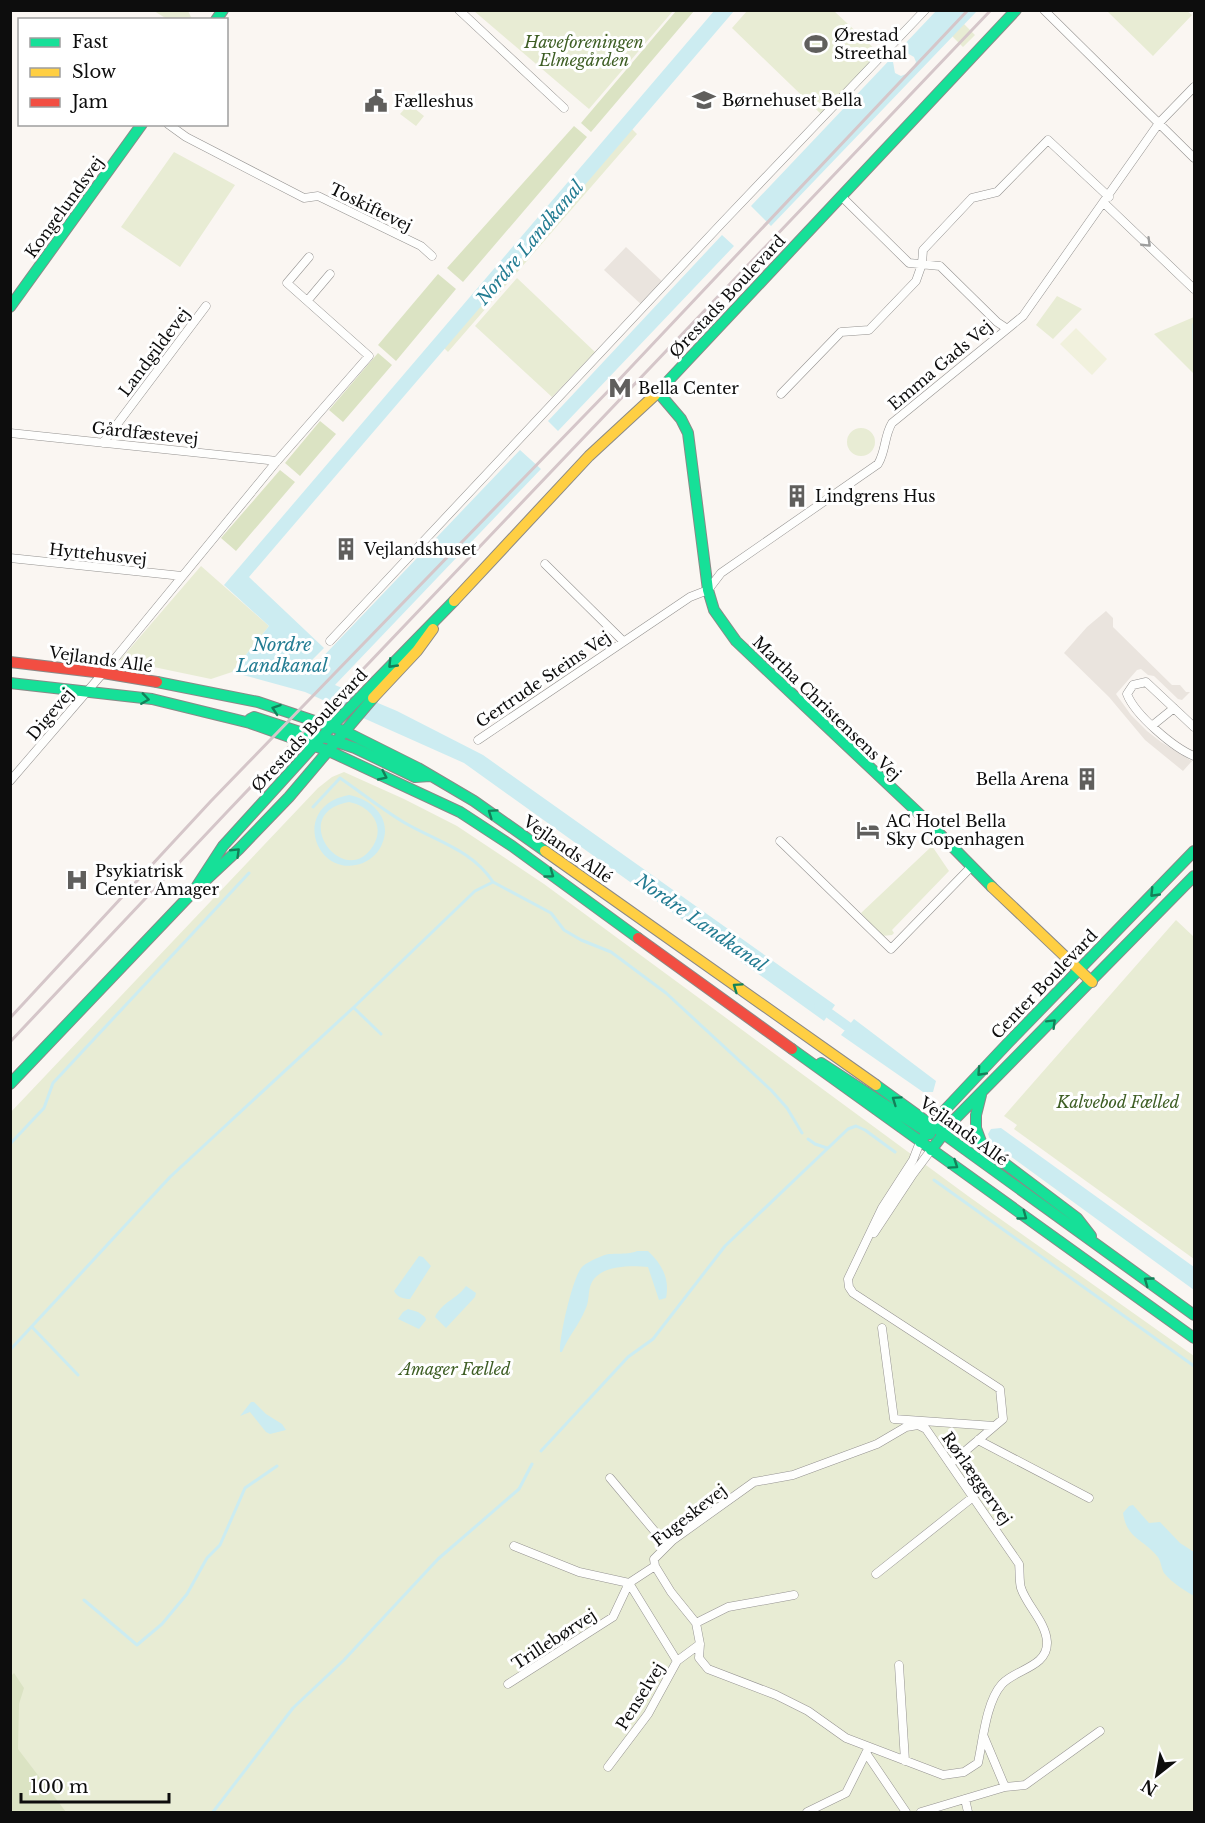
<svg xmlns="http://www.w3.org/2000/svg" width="1205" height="1823" font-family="'Libre Baskerville',serif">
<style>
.green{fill:#e8ecd4}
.forest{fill:#dbe3c3}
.pitch{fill:#f1f1dd}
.plaza{fill:#eae4de}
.water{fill:#ccecf1;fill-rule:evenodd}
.pier{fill:#faf6f2}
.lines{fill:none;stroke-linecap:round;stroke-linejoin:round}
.stream{stroke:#ccecf1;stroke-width:3}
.canal{stroke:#ccecf1;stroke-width:10}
.street-casing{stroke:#949290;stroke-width:9}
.fast-casing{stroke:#8a8987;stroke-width:12}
.slow-casing{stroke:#8a8987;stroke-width:12}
.jam-casing{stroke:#8a8987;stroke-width:12}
.street{stroke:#fefefd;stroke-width:8}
.fast{stroke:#16e098;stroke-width:10}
.slow{stroke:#ffcf43;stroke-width:10}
.jam{stroke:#f24e42;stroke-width:10}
.rail{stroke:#d5c6c9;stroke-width:3}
.oneway{stroke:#9e9e9d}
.oneway2{stroke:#128159}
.labels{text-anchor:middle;stroke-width:6;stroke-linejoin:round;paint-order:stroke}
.poi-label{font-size:16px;fill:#0d0d0d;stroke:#fff;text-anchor:start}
.park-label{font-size:16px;font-style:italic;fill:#3e5e24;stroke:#fff}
.street-label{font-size:16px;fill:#0d0d0d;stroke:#fff}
.water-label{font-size:18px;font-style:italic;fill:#237c92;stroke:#fff}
</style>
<rect width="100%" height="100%" fill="#faf6f2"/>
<!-- green -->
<path class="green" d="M154 11H188L192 19H167Z
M474 11H673L589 109Z
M747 11H834L879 53 821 114 732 28Z
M1110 11H1187L1192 15 1153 56 1108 12Z
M964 24 975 35 963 47 952 36Z
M409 104 424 116 416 126 400 114Z
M632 129 637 134 448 352 444 348Z
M174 152 235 185 180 267 121 227Z
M517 278 595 352 552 397 475 326Z
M1057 296 1082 309 1053 339 1036 325Z
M1194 317V374L1154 334Z
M847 442a14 14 0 1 1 28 0a14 14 0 1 1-28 0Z
M201 566 269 626 232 672 211 679 120 660Z
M344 772 404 799 457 826 544 884 968 1196 1194 1356V1812H11L10 1113 318 788 332 777Z
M932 846 949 871 892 930 894 933 892 935 882 936 861 913Z
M1176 920 1194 937V1259L1014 1129 1017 1125 1004 1116Z"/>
<!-- forest -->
<path class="forest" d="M676 11H694L591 132 581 123Z
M574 126 587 137 463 282 447 268Z
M438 274 456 289 396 361 378 345Z
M378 353 392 365 343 422 329 410Z
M320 421 336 434 300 476 285 463Z
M280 470 295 482 236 551 221 538Z
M14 1673 24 1688 19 1704 18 1749 66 1812H11L10 1677Z"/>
<!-- pitch -->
<path class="pitch" d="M1076 328 1107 359 1092 375 1060 344Z"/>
<!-- plaza -->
<path class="plaza" d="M626 247 665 284 644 307 604 270Z
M1106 611 1113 618V627L1172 685H1180L1186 692H1190L1182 700 1178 699 1154 676 1148 675 1141 669 1137 670 1116 694 1131 715 1147 731 1161 742 1192 761 1183 771 1145 740 1109 697 1064 653 1087 627Z"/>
<!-- water -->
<path class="water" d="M714 11H734L249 577 324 648 310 662 314 666 520 450 541 469 335 685 397 711 483 755 835 1005 824 1021 464 763 305 692 232 672 269 626 224 585Z
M936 11H977L771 226 751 206Z
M722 235 734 246 558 431 548 421Z
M349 795C372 799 393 819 382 844 379 852 372 859 363 863 316 881 289 806 349 795ZM349 802C370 806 386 825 373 846 344 892 286 813 349 802Z
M854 1019 936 1081 933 1092H923L841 1035Z
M1001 1128 1194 1267V1290L991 1142 988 1134 991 1129Z
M637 1251H648C662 1264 670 1279 666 1298L659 1300 648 1267C629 1265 596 1265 590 1287 588 1295 589 1303 585 1310 579 1325 568 1337 562 1352H560C559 1338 573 1274 583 1266 589 1261 603 1255 609 1254 620 1253 627 1255 637 1251Z
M419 1256 423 1257 431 1266 410 1299C403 1299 397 1297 394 1291Z
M466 1286 476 1293 475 1297 446 1328 435 1317C442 1302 457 1299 466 1286Z
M408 1309 418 1312 425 1317 426 1320 419 1329 398 1319 403 1312Z
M251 1402H254L266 1414 282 1424 286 1430 270 1434 266 1432 250 1412 240 1416Z
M1133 1505 1149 1523 1160 1522 1180 1543 1194 1552V1596C1184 1590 1172 1583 1164 1573 1161 1568 1161 1560 1157 1556 1142 1538 1127 1539 1123 1513L1129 1506Z"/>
<!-- pier -->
<path class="pier" d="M907 53 914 57 916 62 911 72 901 76 895 73 893 62 899 55Z"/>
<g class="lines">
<!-- stream -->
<path class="stream" d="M1194 324V339
M313 807 340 778C362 793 383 810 405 823 438 842 472 850 493 882
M354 1008 381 1034
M808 1139 815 1144 827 1148
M10 1144 44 1108 53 1083 249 873
M934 1180 1194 1366
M32 1327 78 1375
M10 1350 170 1177 354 1007 475 891 493 882 551 913 564 930 581 940 611 952 666 993 771 1090 787 1108 802 1133
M541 1451 628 1357 653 1339 725 1246 848 1129 856 1126 865 1130 895 1152
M84 1600 137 1645 162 1624 187 1594 207 1558 220 1545 245 1488 277 1466
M213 1812 293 1708 344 1660 438 1559 519 1489 532 1464"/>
<!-- canal -->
<path class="canal" d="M819 1006 858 1034"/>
<!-- street casing -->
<g class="street-casing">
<path id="street" d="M459 10 564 108
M1044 10 1194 158
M168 124 186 137 304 198 318 196 421 246 432 256
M841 196 909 263 940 266 997 322 1006 328
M1104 203 1194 289
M308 300 330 274
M781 394 841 332 869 330 916 281 922 264 923 250 972 198 997 192 1048 140 1109 197
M10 433 277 461
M103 443 206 306
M10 558 182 576
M545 564 623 641
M330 641 721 224 925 10
M1153 725 1174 708
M1194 727 1146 682 1133 685 1127 694C1135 715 1174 748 1194 756
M478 740 690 597 708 590 721 573 878 464C886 451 884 436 892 423L1023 316 1159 123 1194 87
M10 781 103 673 277 461 369 356 287 283 309 257
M780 841 891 949 971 867
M920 1142 913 1160 882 1208 848 1279 849 1287 853 1293 1000 1389 1003 1419 950 1464
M874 1233 913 1174 931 1150
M882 1328 894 1419 994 1426
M918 1425 926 1429 1019 1564C1020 1571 1019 1581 1021 1588 1027 1606 1046 1622 1047 1642 1048 1667 1016 1669 1002 1684 986 1702 983 1740 978 1763L964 1772 943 1775 846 1738 808 1711 776 1695 708 1669 699 1658 700 1644 696 1623 671 1592 655 1566 654 1559 673 1540 754 1482 793 1475 877 1444 906 1427Z
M978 1440 1089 1498
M610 1478 667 1546
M514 1546 579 1572 629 1583 655 1566
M876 1574 973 1497
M629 1583 677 1661
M696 1623 728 1607 794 1595
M899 1665 905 1761
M508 1684 613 1617 629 1583
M866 1753 906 1812
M608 1767 648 1714 677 1661 700 1644
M1005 1787 1025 1785 1100 1731
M965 1799 968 1812
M807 1812 846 1793 869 1747
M921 1812 1005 1787 984 1737"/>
</g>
<!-- fast casing -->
<g class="fast-casing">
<path id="fast" d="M216 20 223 10
M10 307 142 124
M658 392 681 419 688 433 708 590 714 610 736 641 929 823 992 887
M655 395 1016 10
M157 682 258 702 344 731 418 768 474 801 545 851
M10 683 152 699 250 723 329 751 460 812 512 846 638 938
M250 719 254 717 309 735 327 738
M331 740 355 748 415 777 430 776
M193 892 223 846 331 727 454 601
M792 1049 1194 1338
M821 1063 930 1134
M10 1084 193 892 239 849 289 797 373 698
M876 1085 1194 1315
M981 1095 976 1115V1128L983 1147 1077 1218 1091 1236
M920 1142 944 1111 1008 1043 1194 851
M931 1150 954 1120 1194 876"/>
</g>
<!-- slow casing -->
<g class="slow-casing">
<path id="slow" d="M454 601 589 456 655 395
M373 698 417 651 433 629
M545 851 876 1085
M992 887 1092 982"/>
</g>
<!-- jam casing -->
<g class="jam-casing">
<path id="jam" d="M10 662 103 673 157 682
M638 938 792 1049"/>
</g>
<!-- street -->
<use href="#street" class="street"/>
<!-- fast -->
<use href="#fast" class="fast"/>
<!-- slow -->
<use href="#slow" class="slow"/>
<!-- jam -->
<use href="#jam" class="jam"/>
<!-- rail -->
<path class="rail" d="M10 1018 211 801 615 384 968 10
M10 1042 226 813 991 10"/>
</g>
<!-- one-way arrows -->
<defs><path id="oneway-chevron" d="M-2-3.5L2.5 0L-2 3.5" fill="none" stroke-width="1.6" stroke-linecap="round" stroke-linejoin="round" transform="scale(1.5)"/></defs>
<use class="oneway" href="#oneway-chevron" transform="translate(1147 243) rotate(44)"/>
<g class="oneway2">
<use href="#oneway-chevron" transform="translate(392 664) rotate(134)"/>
<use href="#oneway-chevron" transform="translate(145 699) rotate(8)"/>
<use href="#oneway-chevron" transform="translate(276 709) rotate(-161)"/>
<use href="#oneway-chevron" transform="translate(383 776) rotate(25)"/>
<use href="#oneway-chevron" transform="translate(492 813) rotate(-145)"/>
<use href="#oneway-chevron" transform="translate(236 852) rotate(-44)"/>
<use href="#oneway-chevron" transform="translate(550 874) rotate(36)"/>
<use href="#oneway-chevron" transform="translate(1154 893) rotate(134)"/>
<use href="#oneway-chevron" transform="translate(737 987) rotate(-145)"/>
<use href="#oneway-chevron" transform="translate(1052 1023) rotate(-45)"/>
<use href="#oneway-chevron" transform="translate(981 1072) rotate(133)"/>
<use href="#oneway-chevron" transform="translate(896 1100) rotate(-145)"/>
<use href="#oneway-chevron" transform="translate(954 1165) rotate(34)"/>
<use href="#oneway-chevron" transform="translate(1023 1216) rotate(36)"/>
<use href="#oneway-chevron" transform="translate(1148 1281) rotate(-144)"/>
</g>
<!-- icons -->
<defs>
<g id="stadium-bare" transform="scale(1.8)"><path d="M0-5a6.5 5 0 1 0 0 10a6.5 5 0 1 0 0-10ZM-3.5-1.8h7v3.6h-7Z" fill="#605f5d" stroke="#fff" stroke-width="2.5" paint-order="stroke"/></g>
<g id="school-bare" transform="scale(1.8)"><path d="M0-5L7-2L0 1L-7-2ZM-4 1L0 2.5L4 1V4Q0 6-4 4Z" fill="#605f5d" stroke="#fff" stroke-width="2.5" paint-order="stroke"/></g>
<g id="civic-bare" transform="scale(1.8)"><path d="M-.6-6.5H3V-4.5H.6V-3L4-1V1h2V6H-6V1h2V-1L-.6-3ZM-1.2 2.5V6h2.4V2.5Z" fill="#605f5d" stroke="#fff" stroke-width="2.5" paint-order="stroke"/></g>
<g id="metro-bare" transform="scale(1.8)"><path d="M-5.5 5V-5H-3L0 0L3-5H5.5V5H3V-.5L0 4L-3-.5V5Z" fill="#605f5d" stroke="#fff" stroke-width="2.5" paint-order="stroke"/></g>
<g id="building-bare" transform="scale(1.8)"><path d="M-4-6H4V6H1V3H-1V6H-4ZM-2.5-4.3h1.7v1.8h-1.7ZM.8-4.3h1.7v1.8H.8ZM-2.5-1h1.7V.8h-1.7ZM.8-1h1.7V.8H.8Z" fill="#605f5d" stroke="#fff" stroke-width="2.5" paint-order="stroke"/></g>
<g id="hotel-bare" transform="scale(1.8)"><path d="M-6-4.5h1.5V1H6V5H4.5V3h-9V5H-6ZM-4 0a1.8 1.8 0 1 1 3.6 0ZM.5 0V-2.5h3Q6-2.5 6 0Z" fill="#605f5d" stroke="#fff" stroke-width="2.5" paint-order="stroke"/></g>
<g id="hospital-bare" transform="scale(1.8)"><path d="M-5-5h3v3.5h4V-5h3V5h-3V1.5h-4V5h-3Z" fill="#605f5d" stroke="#fff" stroke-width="2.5" paint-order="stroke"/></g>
</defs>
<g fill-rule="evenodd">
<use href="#stadium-bare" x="816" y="44"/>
<use href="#school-bare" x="704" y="100"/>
<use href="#civic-bare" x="376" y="101"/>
<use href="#metro-bare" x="620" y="388"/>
<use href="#building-bare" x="797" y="496"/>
<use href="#building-bare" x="346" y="549"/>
<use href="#building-bare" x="1087" y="779"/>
<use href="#hotel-bare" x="868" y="830"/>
<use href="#hospital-bare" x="77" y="880"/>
</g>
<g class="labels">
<!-- poi labels -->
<g class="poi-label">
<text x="834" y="41">Ørestad<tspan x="834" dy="18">Streethal</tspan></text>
<text x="722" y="106">Børnehuset Bella</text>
<text x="394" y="107">Fælleshus</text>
<text x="638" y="394">Bella Center</text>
<text x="815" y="502">Lindgrens Hus</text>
<text x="364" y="555">Vejlandshuset</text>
<text x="1069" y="785" text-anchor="end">Bella Arena</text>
<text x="886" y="827">AC Hotel Bella<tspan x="886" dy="18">Sky Copenhagen</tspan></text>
<text x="95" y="877">Psykiatrisk<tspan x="95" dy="18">Center Amager</tspan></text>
</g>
<!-- park labels -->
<g class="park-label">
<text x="584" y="48">Haveforeningen<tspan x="584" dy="18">Elmegården</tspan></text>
<text x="1118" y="1108">Kalvebod Fælled</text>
<text x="455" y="1375">Amager Fælled</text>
</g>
<!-- street labels -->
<g class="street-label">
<text transform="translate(64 207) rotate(-54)" y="6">Kongelundsvej</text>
<text transform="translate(371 207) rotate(26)" y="6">Toskiftevej</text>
<text transform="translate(727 296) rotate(-47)" y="6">Ørestads Boulevard</text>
<text transform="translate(154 352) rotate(-53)" y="6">Landgildevej</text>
<text transform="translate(940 365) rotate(-40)" y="6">Emma Gads Vej</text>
<text transform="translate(145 433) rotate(6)" y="6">Gårdfæstevej</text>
<text transform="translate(98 554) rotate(6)" y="6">Hyttehusvej</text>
<text transform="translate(101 659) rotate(8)" y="6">Vejlands Allé</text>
<text transform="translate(543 679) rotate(-34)" y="6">Gertrude Steins Vej</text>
<text transform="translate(827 708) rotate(44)" y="6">Martha Christensens Vej</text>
<text transform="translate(50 714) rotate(-50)" y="6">Digevej</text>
<text transform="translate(309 730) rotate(-47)" y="6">Ørestads Boulevard</text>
<text transform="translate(568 849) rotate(35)" y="6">Vejlands Allé</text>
<text transform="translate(1044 984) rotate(-46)" y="6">Center Boulevard</text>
<text transform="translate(964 1131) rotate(36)" y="6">Vejlands Allé</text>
<text transform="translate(977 1478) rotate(55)" y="6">Rørlæggervej</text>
<text transform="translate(689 1515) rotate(-38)" y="6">Fugeskevej</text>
<text transform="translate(554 1639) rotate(-33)" y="6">Trillebørvej</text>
<text transform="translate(640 1696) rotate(-58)" y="6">Penselvej</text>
</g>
<!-- water labels -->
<g class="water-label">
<text transform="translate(530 243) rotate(-50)" y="6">Nordre Landkanal</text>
<text x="282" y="651">Nordre<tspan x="282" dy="21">Landkanal</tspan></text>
<text transform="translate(701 923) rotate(35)" y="6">Nordre Landkanal</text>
</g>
</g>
<!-- border -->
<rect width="1205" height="1823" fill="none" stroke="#0d0d0d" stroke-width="24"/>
<!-- legend -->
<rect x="18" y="18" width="210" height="108" fill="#ffffff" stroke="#9e9e9e" stroke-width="1.5"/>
<rect x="30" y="38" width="30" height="9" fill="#16e098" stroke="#9e9e9e" stroke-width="1.5"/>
<text x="72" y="48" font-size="18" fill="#0d0d0d">Fast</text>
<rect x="30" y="68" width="30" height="9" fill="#ffcf43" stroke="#9e9e9e" stroke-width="1.5"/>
<text x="72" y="78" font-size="18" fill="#0d0d0d">Slow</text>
<rect x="30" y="98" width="30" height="9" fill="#f24e42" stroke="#9e9e9e" stroke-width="1.5"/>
<text x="72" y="108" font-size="18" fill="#0d0d0d">Jam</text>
<!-- north arrow -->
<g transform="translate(1157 1775) rotate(211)" stroke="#ffffff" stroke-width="4.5" paint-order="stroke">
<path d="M0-4.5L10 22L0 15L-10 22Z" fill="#0d0d0d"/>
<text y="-9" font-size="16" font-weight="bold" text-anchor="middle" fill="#0d0d0d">N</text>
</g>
<!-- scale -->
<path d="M21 1793v9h148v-9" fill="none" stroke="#0d0d0d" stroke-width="3"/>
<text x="30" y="1793" font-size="18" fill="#0d0d0d" stroke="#ffffff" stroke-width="4.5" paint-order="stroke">100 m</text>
</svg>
